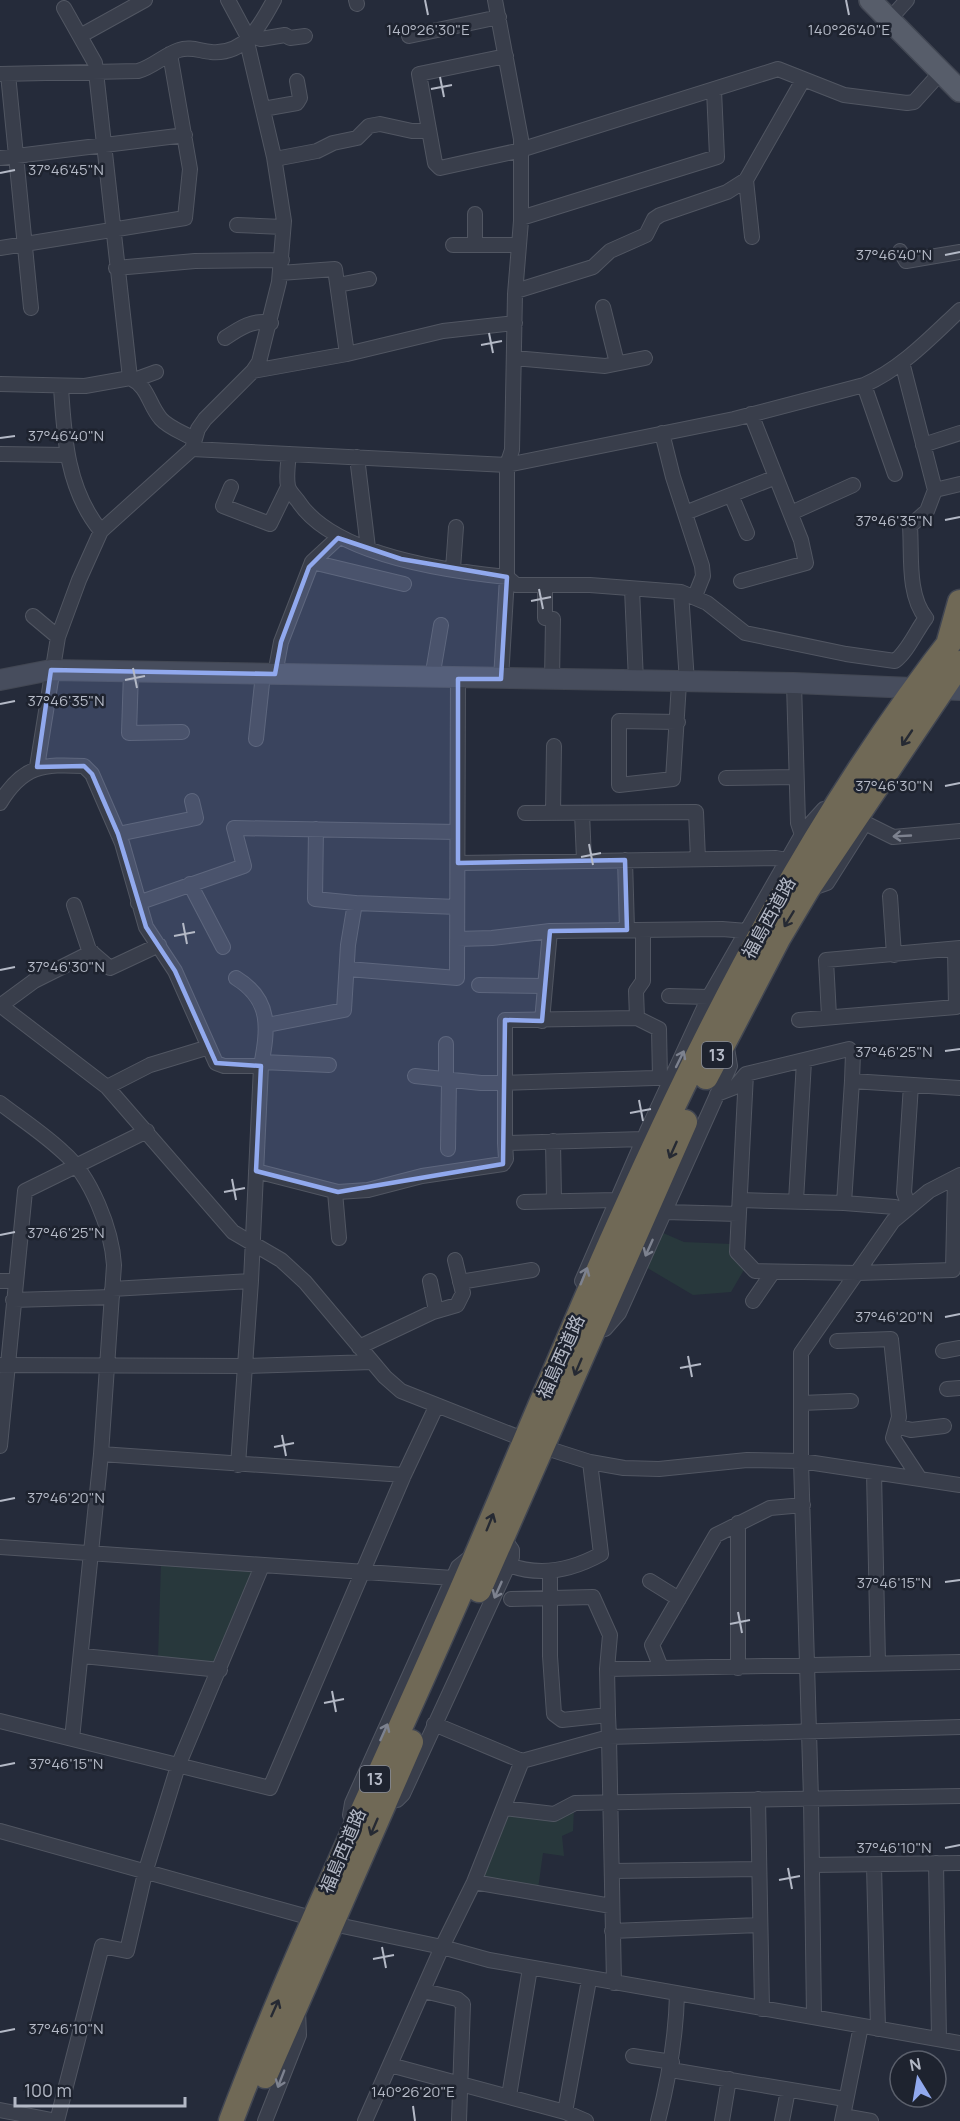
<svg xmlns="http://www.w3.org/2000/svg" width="960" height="2121" font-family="Manrope,'Noto Sans JP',sans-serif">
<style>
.green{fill:#28383c}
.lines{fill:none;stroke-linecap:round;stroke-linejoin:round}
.street-casing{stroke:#515662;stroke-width:16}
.secondary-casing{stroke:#424753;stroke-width:22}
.primary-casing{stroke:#424753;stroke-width:24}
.highway-casing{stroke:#414652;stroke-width:27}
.street{stroke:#393e4b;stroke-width:14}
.secondary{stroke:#474d5d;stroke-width:20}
.primary{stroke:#575d6a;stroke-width:21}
.highway{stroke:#706956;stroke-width:24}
.oneway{stroke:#262a33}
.oneway2{stroke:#7d828f}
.marked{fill:#91a9ee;fill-opacity:0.2;stroke:#91a9ee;stroke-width:4.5;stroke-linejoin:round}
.ticks{fill:none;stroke:#b4b9c6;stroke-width:2}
.labels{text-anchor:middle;stroke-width:5;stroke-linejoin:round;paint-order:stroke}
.shield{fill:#1e232f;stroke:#878c99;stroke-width:1.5}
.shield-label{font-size:16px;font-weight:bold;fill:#b4b9c6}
.street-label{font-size:18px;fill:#b4b9c6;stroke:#1e232f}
.ticks-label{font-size:15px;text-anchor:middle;fill:#b4b9c6;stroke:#1e232f;stroke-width:5;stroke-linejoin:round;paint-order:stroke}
</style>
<rect width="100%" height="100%" fill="#252b3a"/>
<!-- green -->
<path class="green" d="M654 1229 684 1242 732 1244 730 1254 745 1268 731 1292 693 1295 639 1263Z
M161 1563 256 1571 217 1665 158 1658Z
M574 1808 573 1831 562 1836 564 1856 543 1853 538 1889 479 1879 506 1812Z"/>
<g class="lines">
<!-- street casing -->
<g class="street-casing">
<path id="street" d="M228 0 249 39
M356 0 357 4
M495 0 521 139V221L515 294 512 450 507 465V577L501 679
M64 8 95 63 130 378C149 387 148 404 161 419 169 428 184 433 194 439
M889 20 907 0
M80 36 145 0
M251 36 261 39 285 35 290 38 305 36
M409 36 499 17
M506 56 419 74 435 163 440 168 517 151 778 69 844 95 907 103 914 102 942 71
M0 74 138 71C153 67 164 55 179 50 190 46 200 51 211 52 245 55 260 26 274 0
M8 74 31 308
M263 109 297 103 300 98 297 81
M0 158 185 135
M275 159 317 151 333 143 357 138 369 126 380 124 412 131H429
M521 218 717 157 714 90
M237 225 283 227
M752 237 746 180 803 80
M453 245H519
M475 245V214
M0 248 185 218 190 169 170 54
M900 251 906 261 960 252
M116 268 195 261 282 260
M280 273 335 269 347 354
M338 285 369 279
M516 291 593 267 610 251 646 235 654 219 660 215 727 192 746 180
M603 307 617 363
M225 338C240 328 253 319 271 323
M514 358 605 366 645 358
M253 371 347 354 443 331 515 323
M134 380 156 372
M0 384 85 386 130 378
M864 385 895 474
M61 387C64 437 67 490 101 531
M662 433 673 477 702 566 703 576 695 596
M923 445 960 433
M192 449 507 465 734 419 864 385C901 369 930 338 960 310
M0 454 67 455
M289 454C288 464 286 476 288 486 289 491 295 497 298 501 333 555 447 571 507 577L516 585H590L681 592 707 603 745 633 846 654 895 661C908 651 916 631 926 618 907 595 912 555 910 526L927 511 935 490 902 362
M357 457 368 548
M231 487 223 506 270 524 288 487
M935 490 960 484
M731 495 747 533
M685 513 776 477
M791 513 853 485
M312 562 338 538
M453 569 456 527
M741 581 806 563 801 540 751 414
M545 587V618L553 619 552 680
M632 589 636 681
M681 592 687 682
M33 616 58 637
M131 672 129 733 182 732
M275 674 281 642 312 562 404 584
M432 678 441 625
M794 683 798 823 802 835
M678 722 619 721V785L673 779 679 683
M256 739 263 674
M37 767 58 637 79 580 101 531 192 449 198 429 205 419 253 371 259 362 279 282 284 221 274 157 247 42
M726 778 796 777
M0 803C23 765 43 764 84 766L92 774 122 843 146 927 175 971 216 1063 224 1066H261L251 1281 238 1465
M525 813 696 812 698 859
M553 813 554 746
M582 813 584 860
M316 829 315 899 355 903 457 907
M118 834 196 818 192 801
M625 860 627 930
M458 863 776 858 787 860
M190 884 223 947
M810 889 827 883 865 823 893 837 960 831
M890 896 894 955
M138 903 244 866 234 828 457 832
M74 905 89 950 110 968 159 945
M457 939 492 938 550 931 722 929 747 931
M348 969 457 978 458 679
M236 978C272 1000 268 1029 261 1066
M479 985 544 986
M669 996 709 997
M0 1005 107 1087 233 1232 281 1260 305 1282 385 1377 401 1391 543 1447 590 1462 624 1468 659 1469 747 1460 801 1461 960 1485
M0 1006 34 981 92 952
M829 1016 826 960 960 948
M637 1018 636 991 643 981V931
M799 1020 956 1007 955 949
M542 1021 550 931
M267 1025 344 1010 348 945 355 903
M262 1062 329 1065
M746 1074 737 1252 755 1271 858 1273 953 1270 955 1178
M415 1076 481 1083H504L654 1078H660L659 1029 637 1018 505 1020V1143L643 1139
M446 1079V1044
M107 1087 150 1065 209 1047
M717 1094 735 1087 746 1074 849 1049 853 1053 852 1081
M0 1103C21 1119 44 1134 63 1152 91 1176 112 1230 114 1265L101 1454 72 1739
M553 1141 554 1200
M448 1149 449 1080
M256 1171 338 1192 368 1190 422 1176 503 1164 506 1159 505 1143
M335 1192 339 1238
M740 1200 844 1203 895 1207 903 1210
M796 1201 804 1061
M524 1202 616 1200
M844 1203 852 1081 960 1088
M909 1206 904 1193 911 1085
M665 1212 739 1214
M0 1281H15
M430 1281 436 1311
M582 1281 648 1129 709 997 804 831 824 809 831 808
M460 1282 532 1270
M112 1289 251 1281
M13 1300 112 1297
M753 1301 773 1272
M593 1332 605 1329 619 1313 730 1066 726 1042
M837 1341 891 1339 899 1417 893 1438 920 1479
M359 1347 433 1312 457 1305 463 1293 455 1260
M943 1351 960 1348
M0 1365 245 1366 372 1362
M947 1389 960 1388
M801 1403 851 1401
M897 1426 911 1430 944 1426
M0 1446 25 1191 147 1131
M101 1454 404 1475
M874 1472 878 1663
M738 1523V1668
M0 1547 453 1578
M509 1565C541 1577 572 1570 601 1554L590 1462
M650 1581 679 1599
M511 1599 593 1597 610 1635 607 1669 608 1715
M83 1656 220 1670
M661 1668 652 1645 716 1535 770 1508 803 1505
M607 1669 960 1662
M0 1721 270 1788 404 1475 436 1407
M434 1724 522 1761 609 1737 608 1715 562 1720 554 1714 550 1656V1572
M386 1799 397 1800 403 1794 512 1557V1550L503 1537
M758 1799 762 2009
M504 1808 554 1814 575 1803 960 1796
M354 1822 350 1815 352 1803 458 1567 473 1555
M0 1831 333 1924 442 1947 489 1960 960 2043
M936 1863 939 2039
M812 1865 960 1863
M874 1865 878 2029
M612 1871 759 1869
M474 1882 611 1906
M612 1931 759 1925
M614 1983 609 1737 960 1727
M424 1991 457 1999 463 2004 459 2121
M814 2017 811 1799 801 1461V1353L893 1221 929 1191 960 1175
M633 2056 672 2062
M390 2065 565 2112 586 2121
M671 2070 845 2099
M509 2096 530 1968
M0 2110 57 2121
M565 2112 589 1980
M843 2116 871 2121
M57 2121 102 1946 127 1951 145 1873 178 1766 262 1566
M265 2121 299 2035 298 2011
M365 2121 442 1947 474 1882 522 1761
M658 2121C669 2078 676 2038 677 1994
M722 2121 729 2079
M782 2121 788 2090
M842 2121 861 2026"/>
</g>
<!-- secondary casing -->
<g class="secondary-casing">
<path id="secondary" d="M0 680 51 670 794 683 960 690"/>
</g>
<!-- primary casing -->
<g class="primary-casing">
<path id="primary" d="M870 0 960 91"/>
</g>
<!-- highway casing -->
<g class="highway-casing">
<path id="highway" d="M948 645 960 602
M706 1077 779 937 807 890 960 663
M479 1590 685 1122
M265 2076 411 1742
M231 2121C303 1931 394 1748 474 1561 612 1239 741 907 960 629"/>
</g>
<!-- street -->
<use href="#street" class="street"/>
<!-- secondary -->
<use href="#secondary" class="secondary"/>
<!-- primary -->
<use href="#primary" class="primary"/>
<!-- highway -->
<use href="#highway" class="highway"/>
</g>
<!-- one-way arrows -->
<defs><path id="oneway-shaft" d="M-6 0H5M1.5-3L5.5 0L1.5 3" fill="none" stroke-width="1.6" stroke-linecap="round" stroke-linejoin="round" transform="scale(1.5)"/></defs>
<g class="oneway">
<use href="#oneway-shaft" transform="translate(907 738) rotate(124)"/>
<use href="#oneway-shaft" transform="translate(789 919) rotate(121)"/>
<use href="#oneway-shaft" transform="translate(673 1150) rotate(114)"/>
<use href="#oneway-shaft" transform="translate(578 1367) rotate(113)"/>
<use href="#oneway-shaft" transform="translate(490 1522) rotate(-68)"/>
<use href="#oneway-shaft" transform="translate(374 1827) rotate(113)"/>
<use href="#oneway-shaft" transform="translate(275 2008) rotate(-66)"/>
</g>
<g class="oneway2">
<use href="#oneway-shaft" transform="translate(902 836) rotate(177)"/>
<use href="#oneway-shaft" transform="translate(680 1059) rotate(-64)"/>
<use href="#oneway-shaft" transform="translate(649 1248) rotate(114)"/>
<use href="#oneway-shaft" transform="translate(584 1276) rotate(-68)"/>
<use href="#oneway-shaft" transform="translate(498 1590) rotate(114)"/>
<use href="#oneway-shaft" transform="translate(384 1732) rotate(-66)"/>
<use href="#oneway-shaft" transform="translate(281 2079) rotate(111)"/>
</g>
<!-- marked area -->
<path class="marked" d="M338 538 401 559 507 577 501 679H458V863L625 860 627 930 550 931 542 1021 505 1020 503 1164 338 1192 256 1171 261 1066 216 1063 175 971 146 927 118 834 92 774 84 766 37 767 51 670 275 674 281 642 309 567Z"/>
<!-- ticks -->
<path class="ticks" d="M425 0 428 15M846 0 849 15M440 77 444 97M431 89 452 85M0 173 15 170M945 255 960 252M489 333 493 353M481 345 502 341M0 438 15 436M945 520 960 517M539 589 543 609M531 601 551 597M133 668 137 688M125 680 145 676M0 704 15 701M945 786 960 783M589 844 593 865M581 857 601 853M183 923 187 944M174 936 195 932M0 970 15 967M945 1051 960 1049M639 1100 643 1121M630 1113 651 1109M232 1179 236 1200M224 1192 245 1188M0 1235 15 1232M945 1317 960 1314M688 1356 692 1377M680 1368 701 1364M282 1435 286 1456M274 1447 294 1443M0 1501 15 1498M945 1582 960 1580M738 1612 742 1633M730 1624 750 1620M332 1691 336 1712M324 1703 344 1699M0 1766 15 1763M945 1848 960 1845M788 1868 792 1889M779 1880 800 1876M382 1947 386 1968M373 1959 394 1955M0 2032 15 2029M413 2106 415 2121"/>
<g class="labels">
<!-- shield labels -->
<g class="shield">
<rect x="702" y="1042" width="30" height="26" rx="4.5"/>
<rect x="360" y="1766" width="30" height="26" rx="4.5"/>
</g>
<g class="shield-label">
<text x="717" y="1061">13</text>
<text x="375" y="1785">13</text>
</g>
<!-- street labels -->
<g class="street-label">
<text transform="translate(769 918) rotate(-61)" y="6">福島西道路</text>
<text transform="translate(561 1357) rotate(-66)" y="6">福島西道路</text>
<text transform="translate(343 1851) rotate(-67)" y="6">福島西道路</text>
</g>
</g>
<g class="ticks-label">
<text x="428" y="35">140°26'30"E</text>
<text x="849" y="35">140°26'40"E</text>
<text x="66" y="175">37°46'45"N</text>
<text x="894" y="260">37°46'40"N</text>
<text x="66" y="441">37°46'40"N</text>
<text x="894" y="526">37°46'35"N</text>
<text x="66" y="706">37°46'35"N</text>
<text x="894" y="791">37°46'30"N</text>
<text x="66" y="972">37°46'30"N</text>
<text x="894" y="1057">37°46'25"N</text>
<text x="66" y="1238">37°46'25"N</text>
<text x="894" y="1322">37°46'20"N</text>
<text x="66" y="1503">37°46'20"N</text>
<text x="894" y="1588">37°46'15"N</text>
<text x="66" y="1769">37°46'15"N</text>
<text x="894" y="1853">37°46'10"N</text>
<text x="66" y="2034">37°46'10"N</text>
<text x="413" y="2097">140°26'20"E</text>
</g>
<!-- north arrow -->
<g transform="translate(918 2079) rotate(349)"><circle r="28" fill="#1e232f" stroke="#5a5f6b" stroke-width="1.5"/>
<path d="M0-4.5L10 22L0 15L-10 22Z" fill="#91a9ee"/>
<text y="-9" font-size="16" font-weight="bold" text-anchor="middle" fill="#b4b9c6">N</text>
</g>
<!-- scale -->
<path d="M15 2097v9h170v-9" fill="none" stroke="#b4b9c6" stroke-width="3"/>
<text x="24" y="2097" font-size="18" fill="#b4b9c6" stroke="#1e232f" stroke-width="4.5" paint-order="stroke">100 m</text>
</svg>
